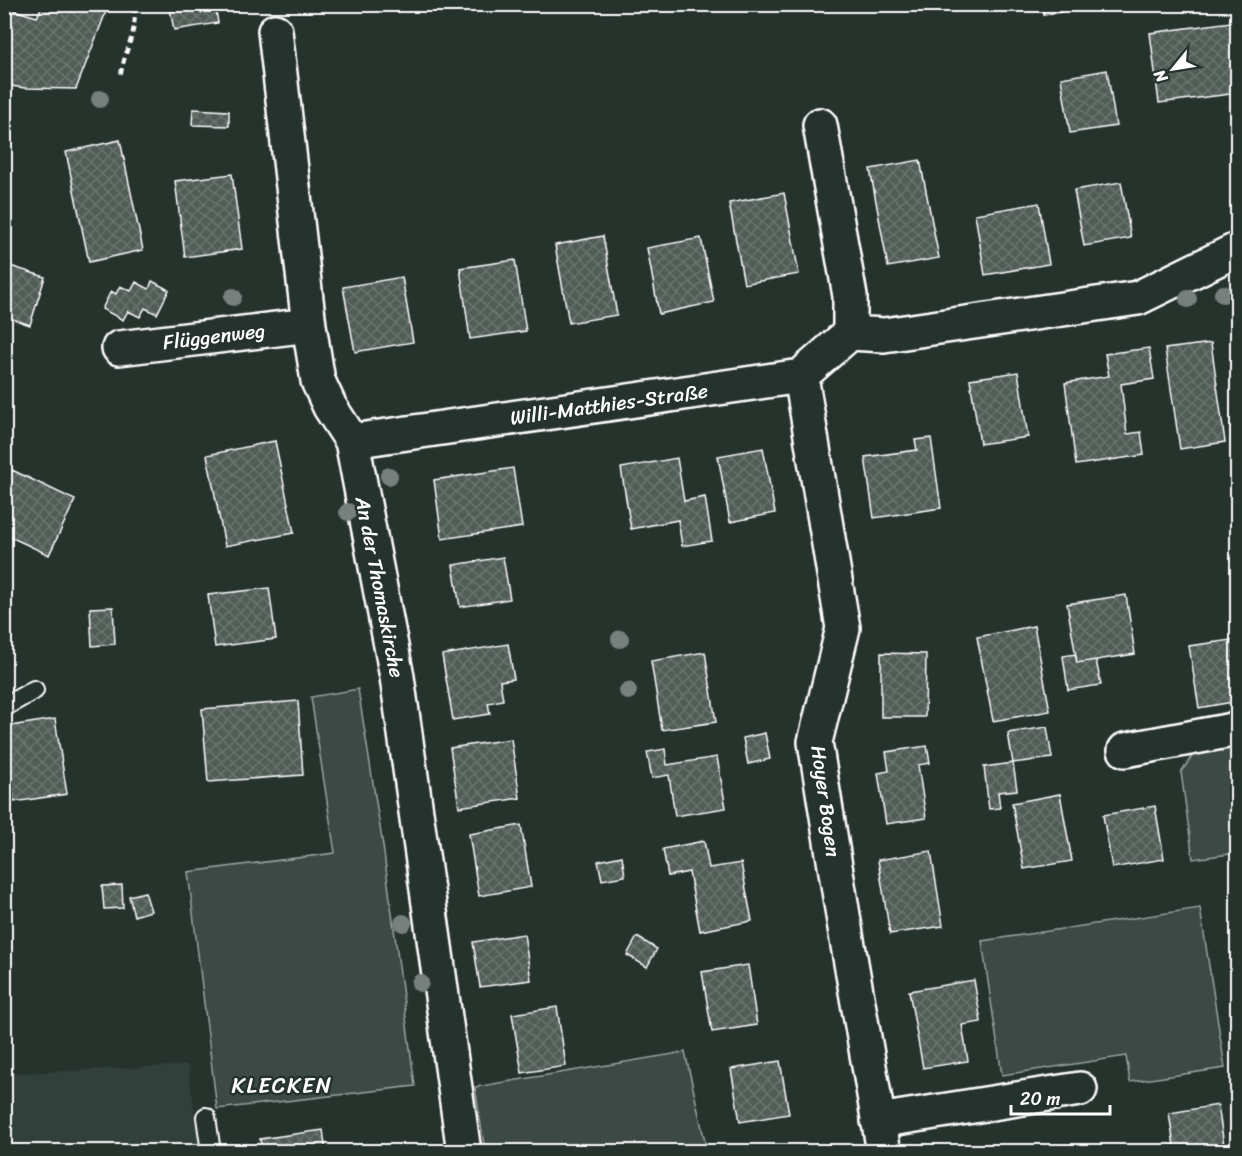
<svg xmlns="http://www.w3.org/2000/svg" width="1242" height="1156" font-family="Sriracha,sans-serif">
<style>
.built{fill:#333f3a}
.green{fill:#3e4944;stroke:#9ea4a2;stroke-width:1.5}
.building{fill:url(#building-cross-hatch);stroke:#fff;stroke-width:1.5}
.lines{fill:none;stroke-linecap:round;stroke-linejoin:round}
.lane-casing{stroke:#fff;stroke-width:22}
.street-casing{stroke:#fff;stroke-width:38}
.path{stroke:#fff;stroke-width:4;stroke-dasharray:6 4.5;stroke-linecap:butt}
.lane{stroke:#26332d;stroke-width:18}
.street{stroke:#26332d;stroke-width:33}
.tree{fill:#78807d}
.labels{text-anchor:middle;stroke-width:5;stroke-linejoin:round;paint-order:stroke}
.street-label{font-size:20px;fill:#fff;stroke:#26332d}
.quarter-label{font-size:22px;letter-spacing:1.5px;fill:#fff;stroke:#26332d}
</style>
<defs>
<pattern id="building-cross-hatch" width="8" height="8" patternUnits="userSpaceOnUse" patternTransform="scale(1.5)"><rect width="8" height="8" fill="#515c57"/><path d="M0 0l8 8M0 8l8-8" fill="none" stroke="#6b7470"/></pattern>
</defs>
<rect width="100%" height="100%" fill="#26332d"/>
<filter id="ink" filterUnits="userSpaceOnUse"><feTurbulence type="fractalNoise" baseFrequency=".0167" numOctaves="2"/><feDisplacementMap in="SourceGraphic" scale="12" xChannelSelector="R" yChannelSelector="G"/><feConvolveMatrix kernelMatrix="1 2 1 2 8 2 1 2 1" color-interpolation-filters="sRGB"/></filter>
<g filter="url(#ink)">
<!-- built -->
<path class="built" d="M188 1065 200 1151H5V1074Z"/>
<!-- green -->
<path class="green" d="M358 689 383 846 415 1086 217 1109 188 872 335 853 311 697Z
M1237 744V853L1193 859 1181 772 1195 752Z
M1200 908 1225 1068 1130 1082 1126 1056 1002 1075 982 941Z
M685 1052 707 1151H485L475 1087Z"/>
<!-- building -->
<path class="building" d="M43 4H109L76 89 25 88 4 85V7L37 17Z
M169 4H215L218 23 174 30Z
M1042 4H1100L1044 15Z
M1238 21V93L1159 103 1150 33Z
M1107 70 1116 126 1070 133 1061 78Z
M193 109 229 111V126L192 125Z
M120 140 143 250 89 262 66 152Z
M920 160 939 258 888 267 870 169Z
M232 174 242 249 185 257 175 181Z
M1121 182 1131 238 1084 246 1074 190Z
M784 193 799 274 744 284 729 203Z
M1039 203 1049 264 985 275 975 214Z
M603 236 617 315 569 323 555 245Z
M701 238 714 302 659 314 647 248Z
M515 260 526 331 470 339 460 268Z
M4 264 45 277 30 325 4 316Z
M402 277 413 342 355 352 343 287Z
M152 281 169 290 157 314 145 308 140 317 128 311 123 320 102 309 111 291 116 294 120 286 131 291 136 282 149 289Z
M1211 343 1225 442 1180 449 1165 349Z
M1149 348 1154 379 1121 384 1127 434 1141 432 1144 455 1076 465 1065 383 1109 376 1105 354Z
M1018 372 1028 437 980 444 970 379Z
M931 438 941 508 874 518 865 457 917 450 915 440Z
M275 441 294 533 225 546 207 455Z
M763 448 775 513 730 522 718 456Z
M677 458 684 501 705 497 712 541 682 546 678 520 631 529 621 468Z
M513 468 522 527 442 539 434 480Z
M12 470 75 500 49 555 4 534V486Z
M503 557 510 599 460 607 453 565Z
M269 588 276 639 215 647 208 595Z
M1126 595 1135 654 1077 663 1067 604Z
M113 607 115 644 92 646 90 608Z
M1034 626 1050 711 993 721 977 637Z
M1238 639V701L1199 708 1189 646Z
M508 644 514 679 500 681 503 700 488 703 490 714 453 720 442 655Z
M705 652 716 722 662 730 651 661Z
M881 653 926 654 925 717H881Z
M1075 654 1077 663 1096 660 1101 685 1068 690 1063 656Z
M298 701 303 775 208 782 202 709Z
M55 719 67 794 14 802 4 744V727Z
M1047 727 1052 758 1013 763 1008 733Z
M765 733 770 759 748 764 743 738Z
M511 739 520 798 459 807 450 748Z
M927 746 930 763 918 765 926 818 886 824 878 773 889 771 886 752Z
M665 749 667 765 717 757 726 808 675 816 669 775 652 778 647 752Z
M1013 763 1017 790 998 792 1000 808 989 809 984 767Z
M1060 794 1072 861 1024 869 1012 803Z
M1155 806 1164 859 1112 868 1103 815Z
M521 825 531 887 479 896 469 834Z
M704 841 709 868 741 863 752 921 700 931 689 872 668 876 663 849Z
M931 851 943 926 890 934 878 860Z
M622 856 625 876 602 880 598 861Z
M122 885 123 908 104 909 102 886Z
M145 892 151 911 134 916 129 896Z
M524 934 531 980 480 987 473 942Z
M637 937 657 949 647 967 627 955Z
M1238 962V1009L1230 963Z
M748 965 757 1025 712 1032 702 972Z
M974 980 981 1022 962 1025 968 1061 923 1068 909 991Z
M557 1007 566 1066 522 1073 512 1014Z
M780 1061 789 1114 740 1122 731 1069Z
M1218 1105 1225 1152H1175L1169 1113Z
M323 1130 326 1152H262L260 1139Z"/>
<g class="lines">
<!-- lane casing -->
<g class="lane-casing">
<path id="lane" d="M4 707 34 690
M206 1117 211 1152"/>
</g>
<!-- street casing -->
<g class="street-casing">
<path id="street" d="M275 31 309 325 318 381 330 407 352 441 397 677 464 1152
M820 125 850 296V333
M119 348 309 325
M801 376 843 628 815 742 846 934 884 1152
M352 441 801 376 850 333 884 335 1138 298 1238 249
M1125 750 1238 729
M878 1121 1080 1089"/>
</g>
<!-- path -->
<path class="path" d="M6 8 7 4
M121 74C124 51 140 28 133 4"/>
<!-- lane -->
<use href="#lane" class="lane"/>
<!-- street -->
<use href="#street" class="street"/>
</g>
<!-- trees -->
<g class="tree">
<circle cx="100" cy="99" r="9"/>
<circle cx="1223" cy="294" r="9"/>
<circle cx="233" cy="297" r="9"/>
<circle cx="1188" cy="299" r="9"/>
<circle cx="389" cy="476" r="9"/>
<circle cx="348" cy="512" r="9"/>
<circle cx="620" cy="639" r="9"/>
<circle cx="628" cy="691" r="9"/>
<circle cx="403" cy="923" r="9"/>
<circle cx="420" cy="983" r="9"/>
</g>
</g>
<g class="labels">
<!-- street labels -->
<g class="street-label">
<text transform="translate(214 336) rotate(-7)" y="7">Flüggenweg</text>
<text transform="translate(609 404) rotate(-8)" y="7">Willi-Matthies-Straße</text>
<text transform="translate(380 587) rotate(79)" y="7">An der Thomaskirche</text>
<text transform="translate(826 801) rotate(82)" y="7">Hoyer Bogen</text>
</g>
<!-- quarter labels -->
<g class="quarter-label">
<text x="282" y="1093">KLECKEN</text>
</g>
</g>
<!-- margin -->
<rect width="1242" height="1156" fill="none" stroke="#26332d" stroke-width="24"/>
<rect x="12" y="12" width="1218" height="1132" fill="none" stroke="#fff" stroke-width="2" filter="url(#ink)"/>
<!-- north arrow -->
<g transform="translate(1173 69) rotate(240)" stroke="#26332d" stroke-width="4.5" paint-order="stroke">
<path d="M0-4.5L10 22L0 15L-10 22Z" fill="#ffffff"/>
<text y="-9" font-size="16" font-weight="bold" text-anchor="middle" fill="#ffffff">N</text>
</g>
<!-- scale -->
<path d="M1011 1105v9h99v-9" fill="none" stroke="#ffffff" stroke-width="3"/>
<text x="1020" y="1105" font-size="18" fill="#ffffff" stroke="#26332d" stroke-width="4.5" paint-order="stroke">20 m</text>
</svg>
